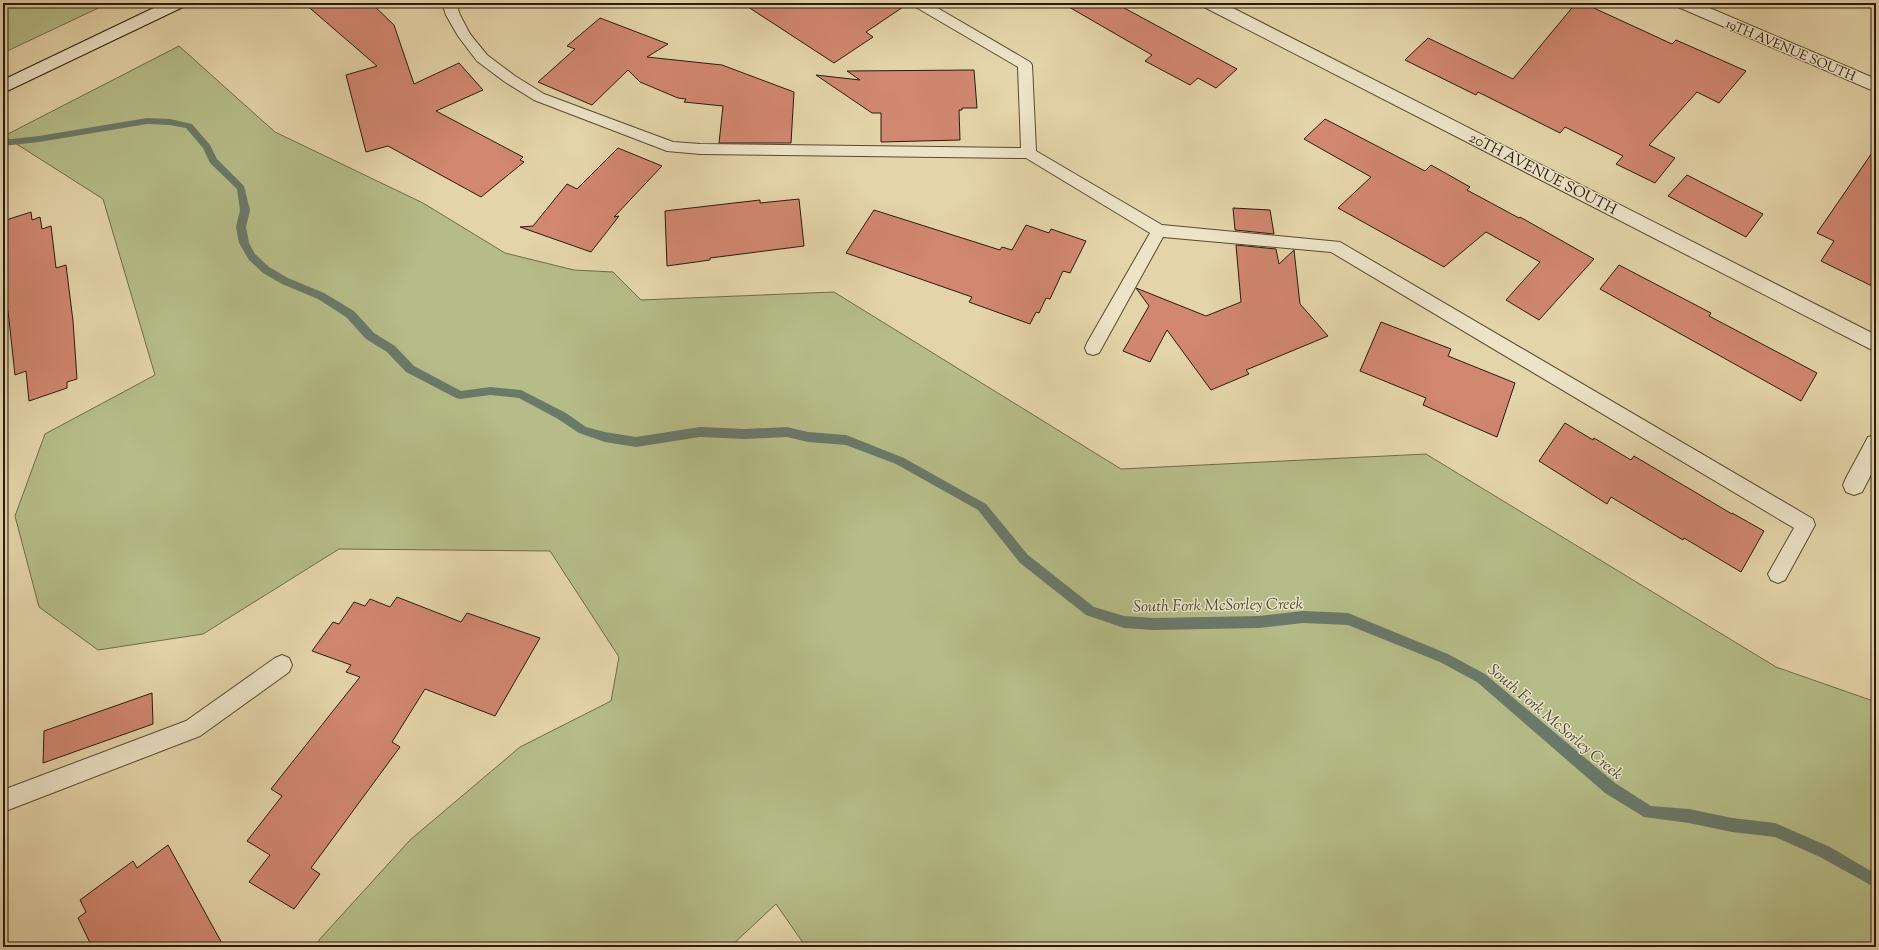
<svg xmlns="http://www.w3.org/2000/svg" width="1879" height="950" font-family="'Sorts Mill Goudy',serif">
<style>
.green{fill:#b5bc87;stroke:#6f6c48}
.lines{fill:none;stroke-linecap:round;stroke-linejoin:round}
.stream{fill:#6a796a;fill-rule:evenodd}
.building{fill:#d18770;stroke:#291b08}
.lane-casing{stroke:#584930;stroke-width:2}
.street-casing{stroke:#584930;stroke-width:2}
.secondary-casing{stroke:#291b08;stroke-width:2}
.lane{fill:#ede3c7;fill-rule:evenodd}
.street{fill:#ede3c7;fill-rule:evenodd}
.secondary{fill:#ede3c7;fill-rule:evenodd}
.labels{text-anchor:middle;stroke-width:3;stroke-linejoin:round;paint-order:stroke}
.far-street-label{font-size:13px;fill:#291b08;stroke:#ede3c7}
.street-label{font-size:15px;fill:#291b08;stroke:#ede3c7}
.water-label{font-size:16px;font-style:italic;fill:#494a39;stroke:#ede3c7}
</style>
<rect width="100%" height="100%" fill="#e4d4a9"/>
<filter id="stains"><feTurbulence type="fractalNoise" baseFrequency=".005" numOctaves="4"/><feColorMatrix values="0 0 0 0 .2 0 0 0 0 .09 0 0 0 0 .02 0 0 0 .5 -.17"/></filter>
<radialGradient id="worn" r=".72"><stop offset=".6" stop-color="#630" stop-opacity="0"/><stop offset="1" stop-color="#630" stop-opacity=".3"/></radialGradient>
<!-- green -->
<path class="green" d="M3 3H109L3 53Z
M179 46 275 132 423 203 505 253 574 270 613 272 641 300 834 292 1121 469 1426 454 1776 667 1876 702V947H806L776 904 730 947H318L319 940 410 840 520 747 611 701 619 657 550 551 339 549 203 634 98 650 39 607 15 516 45 434 155 375 103 199 4 136Z"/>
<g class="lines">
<!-- stream -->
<path class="stream" d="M147 118 170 119 192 124 210 145 217 159 244 186 250 210 246 227 249 243 255 254 269 267 288 278 324 293 354 311 374 333 395 346 414 366 461 391 490 387 521 390 566 413 586 427 605 432 636 437 700 427 745 429 787 427 808 432 846 435 904 458 986 504 1028 555 1094 607 1124 616 1153 618 1259 616 1303 611 1348 613 1448 654 1485 674 1615 783 1651 806 1689 809 1732 818 1775 823 1830 847 1876 874V888L1820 857 1775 837 1732 832 1689 823 1644 817 1605 793 1477 682 1440 662 1348 625 1303 623 1259 628 1153 630 1124 628 1086 615 1020 563 978 510 896 464 846 445 808 442 787 437 745 439 700 437 636 447 605 442 579 433 558 419 519 398 490 395 460 399 456 398 406 372 387 352 366 339 346 317 318 299 282 284 263 273 249 260 239 243 236 227 240 210 237 189 210 163 203 148 186 128 170 125 147 124 39 142 3 146V140L39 136Z"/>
</g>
<!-- building -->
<path class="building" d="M304 3H371L394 25 414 84 459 63 483 90 436 111 523 157 520 160 524 162 481 197 388 146 366 152 346 75 377 66Z
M742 3H909L866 32 873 37 834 63Z
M1062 3H1115L1237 69 1216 88 1198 78 1190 85 1145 61 1152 55Z
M1576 3H1583L1672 44 1676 40 1746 71 1719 103 1697 92 1649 145 1675 158 1655 183 1616 164 1623 156 1565 127 1560 133 1478 92 1476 95 1405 60 1428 38 1513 79Z
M600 18 668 44 647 57 722 65 794 92 791 143H719L723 106 684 102 686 99 678 98 640 82 628 70 592 105 538 82 575 49 567 46Z
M974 70 977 108H962V110H959L960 140 881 142V113H872L816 75 860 80 847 71Z
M1325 119 1425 171 1431 165 1470 187 1467 190 1519 218 1520 217 1594 259 1539 320 1506 300 1540 262 1486 232 1444 267 1338 208 1371 177 1304 139Z
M1876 147V288L1821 261 1834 241 1817 233Z
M618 148 662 166 614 217 619 216 591 252 520 227 533 226 567 184 577 189Z
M1687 175 1763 214 1746 237 1668 196Z
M799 199 804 246 710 258V260L667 266 665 211 760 200V203Z
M1233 208 1270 210 1274 234 1235 230Z
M874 210 1000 250 1002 247 1012 250 1026 225 1049 233 1051 229 1086 241 1070 273 1063 271 1050 299 1046 298 1039 313 1036 312 1030 324 969 302 972 297 846 253Z
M31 212 32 220 40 217 42 229 51 226 56 268 66 265 73 321 77 379 67 382V388L29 401 26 371 15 375 8 311H7L5 287 3 288V221Z
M1236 245 1276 249 1279 264 1294 250 1300 304 1328 336 1246 370 1249 374 1211 390 1167 330 1150 362 1123 351 1149 306 1136 288 1206 316 1241 302Z
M1619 265 1711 313 1709 316 1817 373 1801 401 1600 289Z
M1381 322 1451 349 1448 356 1515 383 1497 437 1423 405 1426 398 1360 371Z
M1565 423 1593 440 1594 438 1631 460 1634 456 1732 514V513L1764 531 1741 572 1684 538 1683 540 1611 497 1607 504 1539 461Z
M397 597 461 622 467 613 540 638 495 716 425 689 392 742 400 747 311 868 320 874 294 909 249 882 270 855 247 841 282 796 271 789 360 677 346 672 351 665 312 651 333 622 339 624 354 602 365 606 370 599 390 607Z
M152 693 153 724 43 763 44 731Z
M168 845 224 947H92L78 918 86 912 80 900 133 861 137 868Z"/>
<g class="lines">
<!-- lane casing -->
<g class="lane-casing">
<path id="lane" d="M442 3H456L460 15 470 34 487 55 515 76 544 94 673 142 700 144 1021 148 1018 67 914 6 912 3H929L1030 62 1032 65 1036 151 1162 225 1340 242 1813 519 1815 525 1785 580 1778 583 1771 580 1768 574 1794 528 1331 252 1163 237 1099 353 1093 355 1087 353 1085 348 1087 343 1150 233 1026 158 700 154 667 151 534 100 505 82 477 61 458 36 446 15Z
M282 655 289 658 292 665 289 672 200 736 3 812V790L186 721 275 658Z"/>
</g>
<!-- street casing -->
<g class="street-casing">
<path id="street" d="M1202 3H1223L1876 335V352L1204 7Z
M1676 3H1698L1876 79V92L1678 7Z
M1876 435V465L1862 492 1854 495 1846 492 1843 485 1846 478 1868 437Z"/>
</g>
<!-- secondary casing -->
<g class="secondary-casing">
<path id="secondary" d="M164 3H185L183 7 3 93V80Z"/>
</g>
<!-- lane -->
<use href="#lane" class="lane"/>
<!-- street -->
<use href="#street" class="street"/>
<!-- secondary -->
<use href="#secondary" class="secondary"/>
</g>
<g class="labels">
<!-- far-street labels -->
<g class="far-street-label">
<text transform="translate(1791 49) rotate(23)" y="5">19TH AVENUE SOUTH</text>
</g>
<!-- street labels -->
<g class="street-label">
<text transform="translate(1543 173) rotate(27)" y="5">20TH AVENUE SOUTH</text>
</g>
<!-- water labels -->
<g class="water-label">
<text transform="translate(1218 604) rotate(-1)" y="6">South Fork McSorley Creek</text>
<text transform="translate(1556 721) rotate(40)" y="6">South Fork McSorley Creek</text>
</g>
</g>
<!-- margin -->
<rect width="1879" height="950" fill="none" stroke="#e4d4a9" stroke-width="16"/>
<rect x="4" y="4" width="1871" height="942" fill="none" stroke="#291b08" stroke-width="2"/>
<rect x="8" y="8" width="1863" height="934" fill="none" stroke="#291b08"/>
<rect width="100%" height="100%" filter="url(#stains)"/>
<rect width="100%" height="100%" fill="url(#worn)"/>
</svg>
